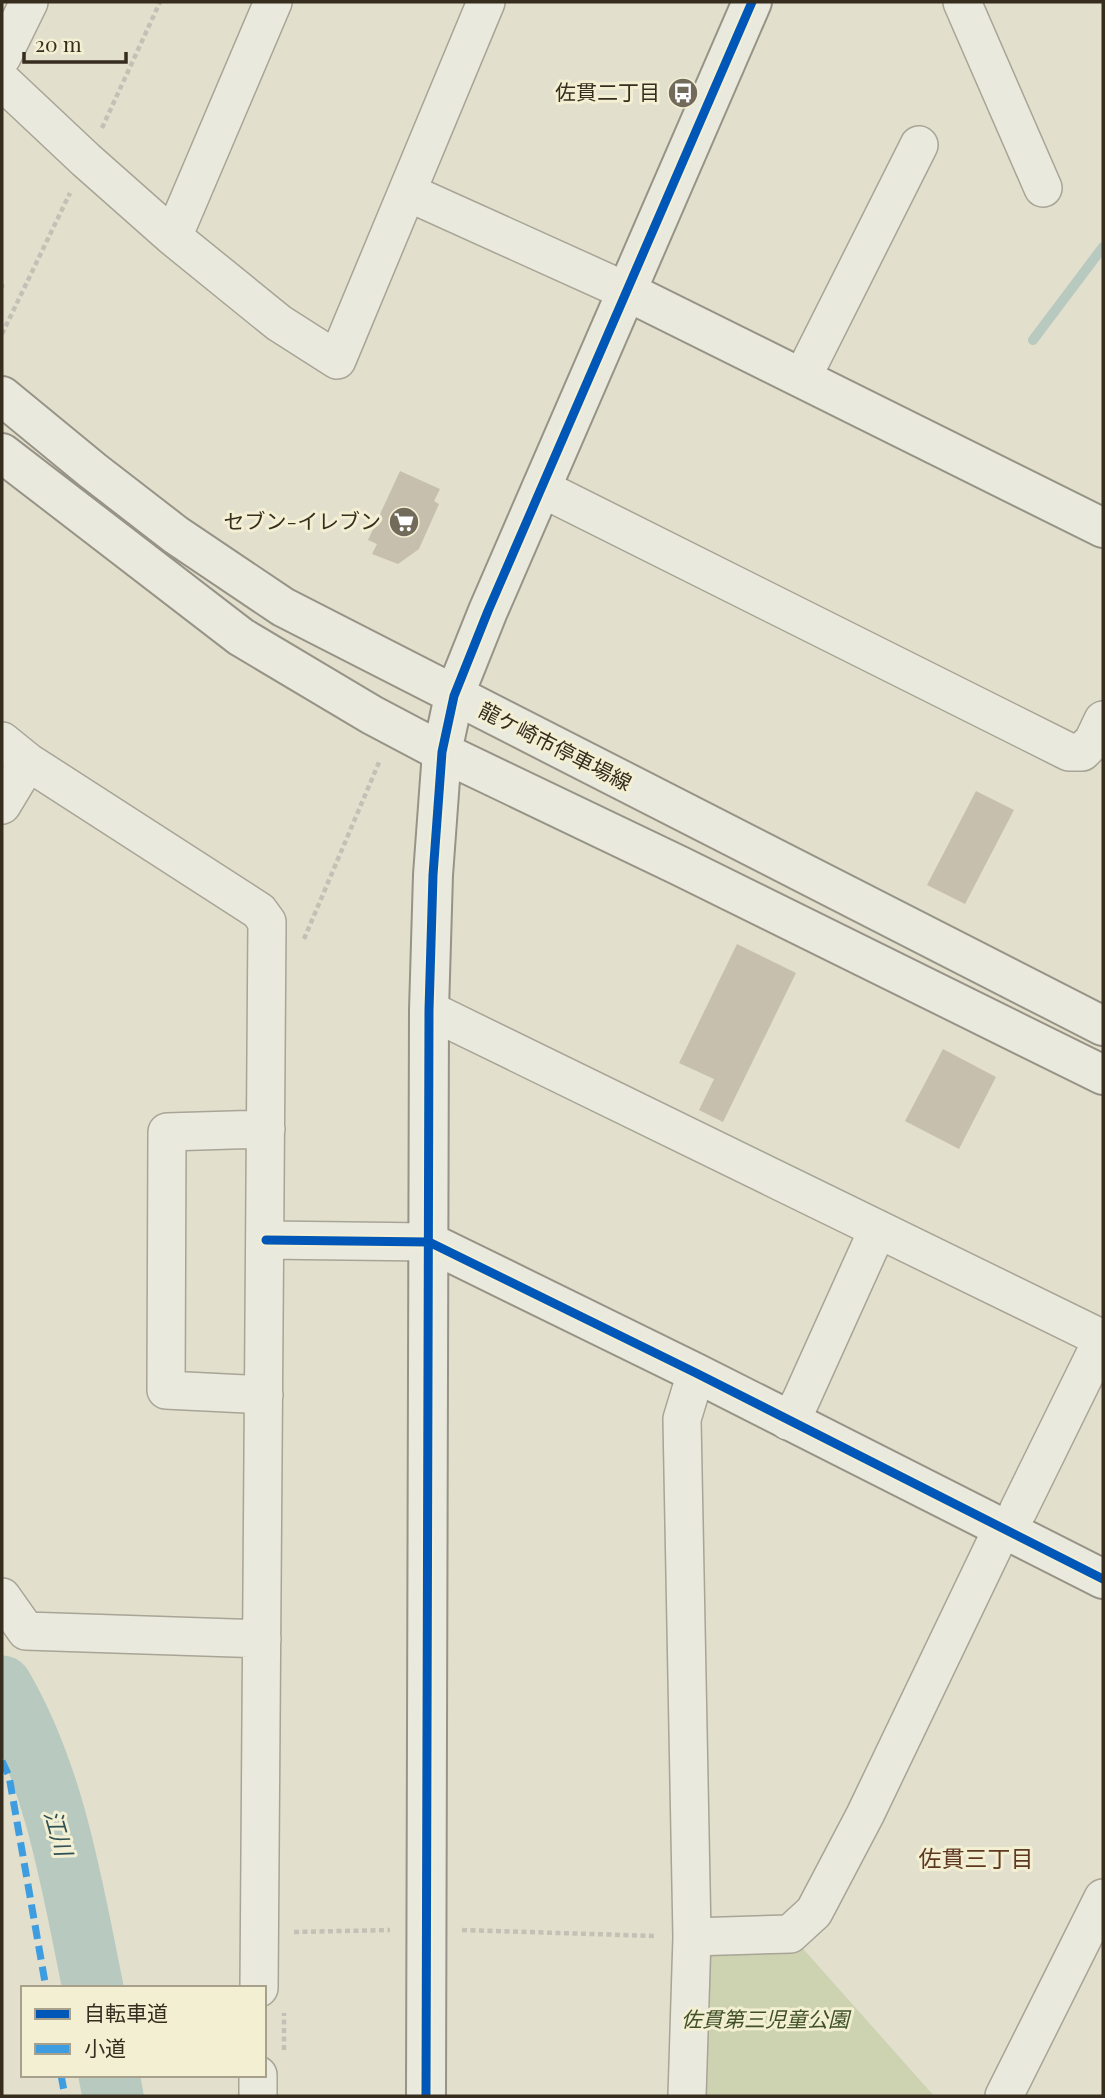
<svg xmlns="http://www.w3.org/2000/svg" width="1105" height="2098" font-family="'Playfair Display','Noto Sans JP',serif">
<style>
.green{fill:#cdd2b0}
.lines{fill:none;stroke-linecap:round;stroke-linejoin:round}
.stream{stroke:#b8c9c0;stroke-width:10}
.river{stroke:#b8c9c0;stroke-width:61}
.building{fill:#c6bfae}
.street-casing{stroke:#a8a496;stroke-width:40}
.secondary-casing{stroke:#979386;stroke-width:42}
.path{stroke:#c3c0b5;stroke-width:4.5;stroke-dasharray:5 3.5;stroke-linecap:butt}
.street{stroke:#eae9de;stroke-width:37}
.secondary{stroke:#eae9de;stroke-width:38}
.quiet{stroke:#3e9de0;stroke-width:7;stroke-dasharray:14 7;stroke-linecap:butt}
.cycleway-casing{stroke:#f3efd3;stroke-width:13}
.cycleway{stroke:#0057b8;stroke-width:9}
.labels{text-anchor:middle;stroke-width:6;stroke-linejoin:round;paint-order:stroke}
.poi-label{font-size:21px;fill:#362d1f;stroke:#f3efd3;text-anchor:end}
.street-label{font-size:21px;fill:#362d1f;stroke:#f3efd3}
.park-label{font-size:21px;font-style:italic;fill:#405127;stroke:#f3efd3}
.water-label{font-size:23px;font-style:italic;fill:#2f5154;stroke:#f3efd3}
.neighbourhood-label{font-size:23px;fill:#5f3821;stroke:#f3efd3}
</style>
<rect width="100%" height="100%" fill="#e2dfcd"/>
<!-- green -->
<path class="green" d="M790 1934 934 2096H687L692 1937Z"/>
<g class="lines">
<!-- stream -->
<path class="stream" d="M1033 340 1103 247"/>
<!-- river -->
<path class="river" d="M2 1686C55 1777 72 1885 93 1988
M109 2075 113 2096"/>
</g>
<!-- building -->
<path class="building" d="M400 471 440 489 434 501 439 504 419 549 398 564 372 554 377 544 368 540Z
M976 791 1014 810 965 904 927 885Z
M737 944 796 973 723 1122 699 1110 714 1079 679 1063Z
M943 1049 996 1077 959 1149 905 1121Z"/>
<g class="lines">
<!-- street casing -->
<g class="street-casing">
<path id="street" d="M962 2 1043 188
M2 57 29 2
M2 81 86 160 173 237 279 323 337 360 486 2
M407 192 626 291
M173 237 273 2
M802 378 919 145
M541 488 1069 752H1082L1093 741 1103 720
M2 741 28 762 259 911 267 922 259 1988
M2 805 28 762
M429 1010 1103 1339
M266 1240 429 1242
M264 1395 166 1390 167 1132 266 1129
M788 1421 800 1402 878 1229
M1018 1511 1103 1338
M2 1597 26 1631 262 1639
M692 1937 790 1934 814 1912 865 1815 1002 1529
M258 2096V2075
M687 2096 692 1937 682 1419 696 1373
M1004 2096 1103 1898"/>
</g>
<!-- secondary casing -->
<g class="secondary-casing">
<path id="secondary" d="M626 291 1103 528
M2 396 92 470 176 535 283 607 1103 1026
M2 453 241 637 372 715 442 752 680 866 1103 1075
M429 1242 696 1373 1103 1579
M426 2096 429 1010 433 875 442 752 454 696 488 611 752 2"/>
</g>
<!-- path -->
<path class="path" d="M102 128 160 2
M2 284V288
M2 334 70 193
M304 939 380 760
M462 1930 656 1936
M294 1932 390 1930
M284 2050V2013"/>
<!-- street -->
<use href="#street" class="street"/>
<!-- secondary -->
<use href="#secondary" class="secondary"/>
<!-- quiet -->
<path class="quiet" d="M2 1761 9 1776 46 1988
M61 2075 65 2096"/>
<!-- cycleway casing -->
<g class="cycleway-casing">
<path id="cycleway" d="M266 1240 429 1242 696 1373 1103 1579
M426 2096 429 1010 433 875 442 752 454 696 488 611 752 2"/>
</g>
<!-- cycleway -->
<use href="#cycleway" class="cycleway"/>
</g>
<!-- icons -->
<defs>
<g id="bus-disc" transform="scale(1.575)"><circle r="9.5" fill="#726b5c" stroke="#f3efd3"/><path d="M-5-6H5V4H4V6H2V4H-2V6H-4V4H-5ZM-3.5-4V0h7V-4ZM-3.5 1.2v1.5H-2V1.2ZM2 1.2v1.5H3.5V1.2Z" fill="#fff"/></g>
<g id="supermarket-disc" transform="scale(1.575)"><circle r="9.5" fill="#726b5c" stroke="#f3efd3"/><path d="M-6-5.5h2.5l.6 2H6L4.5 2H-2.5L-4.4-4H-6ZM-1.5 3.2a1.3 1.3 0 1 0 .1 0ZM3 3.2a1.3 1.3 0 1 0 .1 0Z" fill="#fff"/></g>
</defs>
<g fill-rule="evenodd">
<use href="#bus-disc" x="683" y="93"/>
<use href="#supermarket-disc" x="404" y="522"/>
</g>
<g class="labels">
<!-- poi labels -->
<g class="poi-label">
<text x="660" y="100">佐貫二丁目</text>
<text x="381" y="529">セブン-イレブン</text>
</g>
<!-- street labels -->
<g class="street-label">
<text transform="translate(555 747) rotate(27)" y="7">龍ケ崎市停車場線</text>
</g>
<!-- park labels -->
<g class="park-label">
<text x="765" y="2027">佐貫第三児童公園</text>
</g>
<!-- water labels -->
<g class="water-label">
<text transform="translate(58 1833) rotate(74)" y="8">江川</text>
</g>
<!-- neighbourhood labels -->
<g class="neighbourhood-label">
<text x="976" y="1867">佐貫三丁目</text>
</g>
</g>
<!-- border -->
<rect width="1105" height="2098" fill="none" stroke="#362d1f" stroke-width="7"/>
<!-- legend -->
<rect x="21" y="1986" width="245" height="91" fill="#f3efd3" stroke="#a7a18b" stroke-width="2"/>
<rect x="35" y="2009" width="35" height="10" fill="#0057b8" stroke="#a7a18b" stroke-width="2"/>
<text x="84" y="2021" font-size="21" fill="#362d1f">自転車道</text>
<rect x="35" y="2044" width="35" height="10" fill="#3e9de0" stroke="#a7a18b" stroke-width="2"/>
<text x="84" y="2056" font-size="21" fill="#362d1f">小道</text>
<!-- scale -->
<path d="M24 52v10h102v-10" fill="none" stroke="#362d1f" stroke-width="3.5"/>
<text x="35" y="52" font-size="21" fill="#362d1f" stroke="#f3efd3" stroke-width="5" paint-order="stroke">20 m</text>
</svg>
